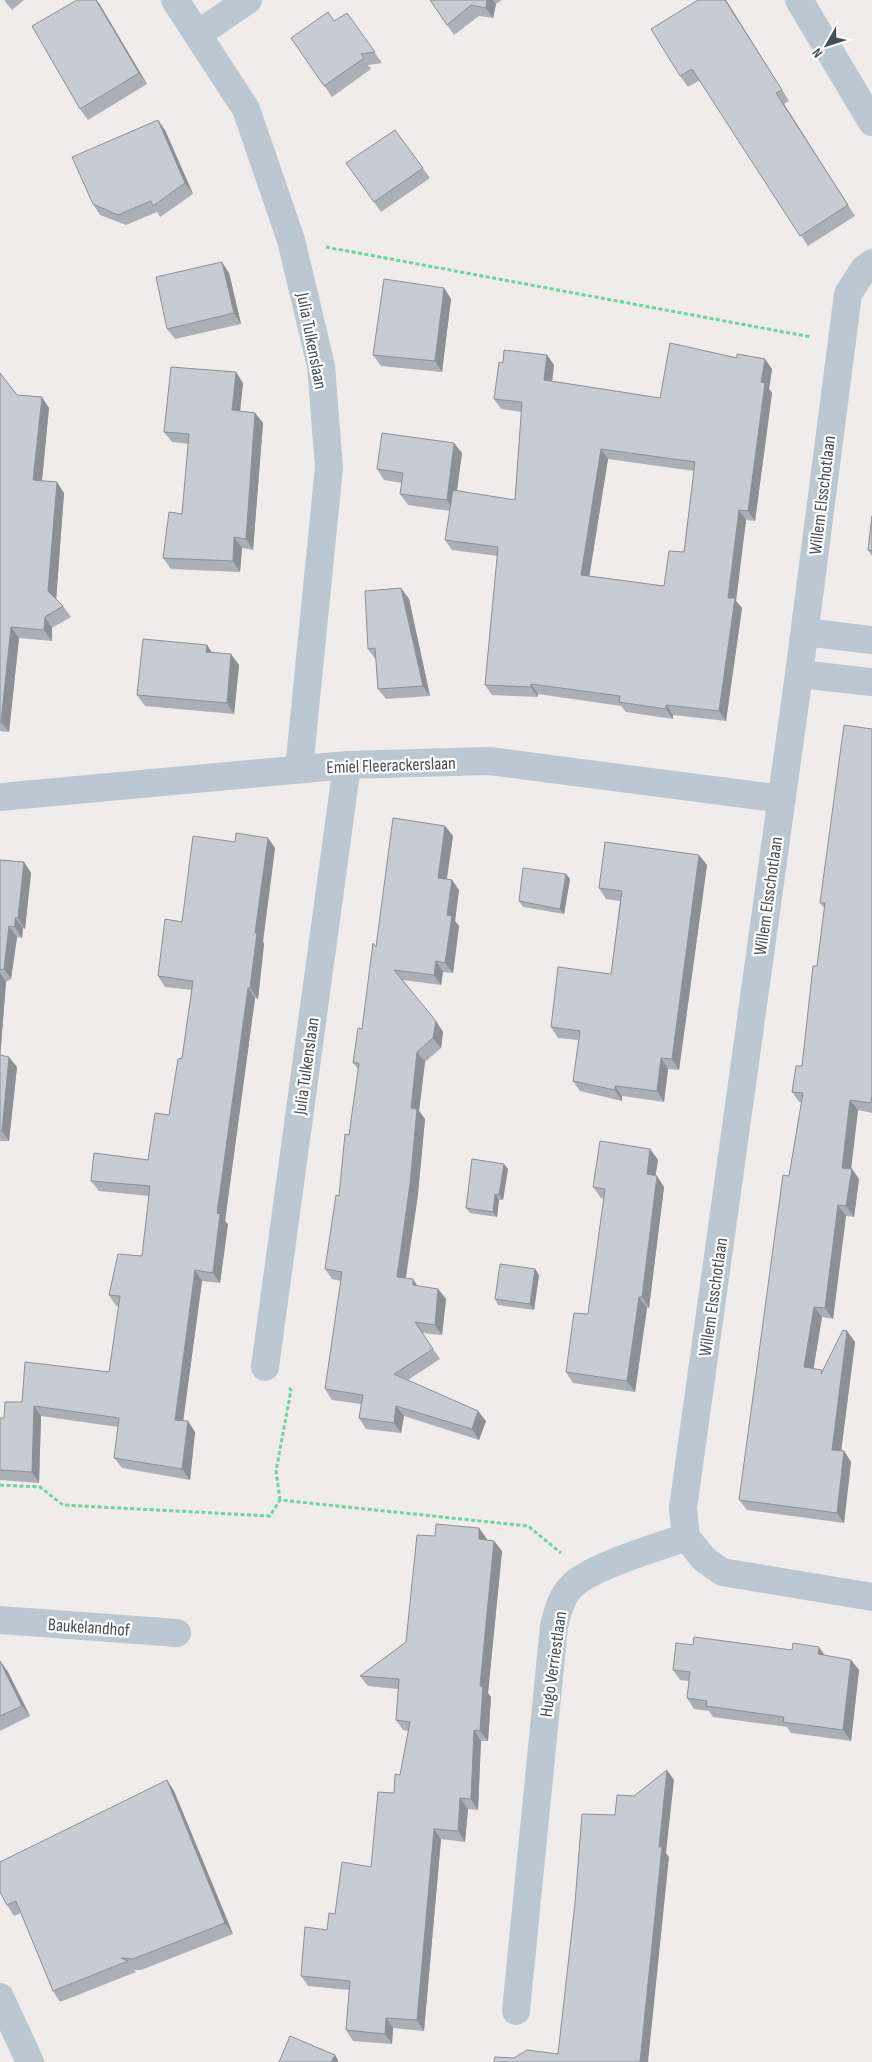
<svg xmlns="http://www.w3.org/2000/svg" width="872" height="2062" font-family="'Sofia Sans Condensed',sans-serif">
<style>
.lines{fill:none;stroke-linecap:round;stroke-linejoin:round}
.path{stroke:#6ad5a0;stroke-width:3;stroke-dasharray:4 2.5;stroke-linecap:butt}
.street{stroke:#bbc8d1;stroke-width:28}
.wall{fill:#acafb5;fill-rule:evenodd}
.shaded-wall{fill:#8c8f93}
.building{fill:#c8ccd2;stroke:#8c8f93;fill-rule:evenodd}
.labels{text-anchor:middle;stroke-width:4.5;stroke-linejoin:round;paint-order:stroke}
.street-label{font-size:18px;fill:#43505c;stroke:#fff}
</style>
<rect width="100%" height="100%" fill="#f0ecec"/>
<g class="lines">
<!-- path -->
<path class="path" d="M326 247 811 337
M0 1485 40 1487 63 1505 270 1516 280 1500 528 1526 561 1553
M280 1500 276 1471 291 1390 289 1388"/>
<!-- street -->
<path class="street" d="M175 0 246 109 291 240 321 366 329 467 299 769
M799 0 872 122
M198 34 248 0
M805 632 872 640
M799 674 872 682
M0 797 347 765 489 761 782 799
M265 1367 347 765
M686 1537 683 1508 799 674 848 294 864 269 872 263
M0 1620 177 1633
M0 1997 30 2062
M516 2011 554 1626C558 1611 561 1596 573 1585 592 1566 659 1547 686 1537L704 1559 722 1572 872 1597"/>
</g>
<!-- wall -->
<path class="wall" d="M4 0H24L12 10Z
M77 0H96L147 84 88 120 80 109Z
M430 0H502L496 4 493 18 479 16 454 35Z
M726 0 789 101 784 104 855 216 808 246 700 80 688 87 680 76Z
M347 13 382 63 368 65 371 69 332 97 291 38 334 21Z
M165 130 193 194 160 217 157 212 126 225 100 215 93 204Z
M395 130 430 178 381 212 346 163Z
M229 273 241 324 175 339 167 329Z
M444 288 451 299 442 372 381 366 373 355Z
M547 355 554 365 552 381 660 398 772 369 769 389 772 393 755 521 746 520 736 601 742 608 726 721 673 715V719L626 712 621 706 538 694V697L492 695 485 685 498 556 452 550 445 540 450 511 408 505 400 494 402 483 384 480 377 469 462 453 457 491 515 500 522 412 501 409 494 399 503 363ZM608 459 694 471 684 552 664 586 589 576Z
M0 373 17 395 49 408 42 481 64 493 56 599 63 606 71 617 52 628V641L19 638 9 732 0 731Z
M243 383 240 411 255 413 263 423 253 550 242 548 240 572 171 569 163 558 182 514 189 444 172 442 164 432Z
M872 516V556L868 550Z
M401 588 409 599 430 696 386 699 378 689 376 660 368 649Z
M207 645 212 652 239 665 234 714 145 706 137 695Z
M872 729V1113L858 1110 851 1168 852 1169 859 1179 854 1217 846 1216 833 1319 822 1317 813 1369 823 1371 847 1331 855 1342 841 1451H844L851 1462 844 1523 747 1510 739 1500 802 1102H799L792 1092 802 1066 817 966 825 909 820 903Z
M445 826 453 836 447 879 452 880 459 890 455 921 459 926 453 973 443 972 441 985 403 980 443 1032 441 1048 425 1062 419 1111 425 1119 418 1194 406 1279 417 1286 438 1289 446 1299 442 1335 422 1333 440 1359 408 1380 486 1421 479 1440 404 1416 401 1433 366 1429 359 1418 361 1404 332 1400 325 1389 341 1281 332 1279 325 1269 339 1196 349 1135 359 1070 353 1063 362 1029 376 947Z
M268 838 275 848 263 941 264 944 258 999 255 998 225 1221 228 1224 220 1283 202 1281 183 1421 195 1432 190 1480 122 1468 114 1458 118 1427 41 1416 39 1483 0 1480V1418H4L22 1402 109 1372 119 1306H116L109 1295 142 1256 149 1196 99 1191 91 1181 148 1160 169 1115 182 1058 192 990 165 987 158 976 182 922 235 842Z
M0 860 24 862 31 873 25 929 23 928 22 938 17 937 11 979 6 982 0 1055 17 1067 9 1141H0Z
M707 865 679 1070 668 1069 664 1102 622 1096V1101L580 1091 573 1081 579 1040 558 1038 551 1027 611 974 620 901 606 899 599 888Z
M566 874 570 879 564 914 523 907 519 901Z
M650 1149 658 1160 655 1176 664 1187 649 1308H647L635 1392 573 1383 566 1372 588 1314 604 1199 601 1198 593 1187Z
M504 1164 508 1169 503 1200H499L497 1217 470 1213 466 1208Z
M535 1269 539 1275 534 1310 498 1305 495 1299Z
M479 1528 487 1539V1540L494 1541 502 1551 488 1693 491 1697 488 1741H481L478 1810 468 1809 465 1842 441 1839 424 2031 393 2028 392 2044 353 2041 346 2030 349 1990 308 1986 301 1976 335 1914 371 1867 400 1775 409 1731 403 1730 396 1720 398 1689 368 1686 360 1676 406 1642 435 1536Z
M693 1645 825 1656 851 1660 859 1670 851 1741 791 1733 787 1727 713 1717 709 1711 694 1709 687 1698 689 1681 680 1680 673 1670Z
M0 1661 8 1672 30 1716 0 1731Z
M167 1780 174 1791 233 1934 141 1970H134L136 1972 60 2002 53 1991 21 1913 14 1916 7 1905Z"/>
<!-- shaded-wall -->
<path class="shaded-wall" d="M96 0 99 3 147 84 139 73Z
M487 0H493L496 4 493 18 486 8Z
M725 0H726L789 101 782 90Z
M776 93 784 104 855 216 848 205Z
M158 120 165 130 193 194 185 183Z
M222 262 229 273 241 324 234 313Z
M444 288 451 299 442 372 435 361Z
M547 355 554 365 551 390 544 380Z
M765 359 772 369 769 389 772 393 755 521 748 511 761 382Z
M236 372 243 383 239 421 232 410Z
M42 397 49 408 41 490 33 480Z
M255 413 263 423 253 550 246 539Z
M454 443 462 453 454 511 447 500Z
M601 449 608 459 588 585 581 575Z
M57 482 64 493 56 602 48 591Z
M739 510 746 520 736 601 742 608 726 721 719 711 728 598Z
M234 537 242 548 240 572 233 561Z
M401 588 409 599 430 696 423 686Z
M45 617 52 628V641L44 630Z
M11 627 19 638 9 732 1 722Z
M207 645 214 656 206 652Z
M231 654 239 665 234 714 227 703Z
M531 684 538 694V697L531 687Z
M666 705 673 715V719L666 709Z
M445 826 453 836 445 889 438 878Z
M268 838 275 848 263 941 264 944 258 999 250 988 255 933Z
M699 855 707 865 679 1070 672 1059Z
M24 862 31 873 25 929 18 918Z
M566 874 570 879 564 914 560 909Z
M452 880 459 890 455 921 459 926 453 973 445 963 447 915Z
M15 918 23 928 22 938 15 927Z
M9 926 17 937 11 979 4 969Z
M436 961 443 972 441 985 434 975Z
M0 973 6 982 0 1060Z
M248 988 255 998 225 1221 228 1224 220 1283 213 1273 217 1213Z
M436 1021 443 1032 441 1048 433 1038Z
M417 1052 425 1062 419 1111 425 1119 418 1194 404 1288 397 1277 411 1108Z
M9 1057 17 1067 9 1141 2 1131Z
M661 1058 668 1069 664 1102 657 1091Z
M615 1086 622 1096V1101L615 1090Z
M850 1100 858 1110 850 1178 842 1168Z
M650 1149 658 1160 654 1185 647 1174Z
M504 1164 508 1169 503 1200 499 1195Z
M852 1169 859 1179 854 1217 846 1206Z
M657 1176 664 1187 649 1308 642 1297Z
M495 1194 499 1200 497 1217 493 1212Z
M838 1205 846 1216 833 1319 825 1308Z
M535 1269 539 1275 534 1310 530 1304Z
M195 1270 202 1281 182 1430 175 1420Z
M413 1279 420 1290 413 1285Z
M438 1289 446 1299 442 1335 435 1325Z
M639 1297 647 1308 635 1392 627 1381Z
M814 1307 822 1317 812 1378 804 1367Z
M847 1331 855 1342 840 1460 832 1450Z
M34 1406 41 1416 39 1483 32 1472Z
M396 1406 404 1416 401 1433 394 1423Z
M478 1411 486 1421 479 1440 472 1429Z
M188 1421 195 1432 190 1480 182 1469Z
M844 1451 851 1462 844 1523 837 1513Z
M479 1528 487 1539 486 1550 479 1539Z
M494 1541 502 1551 488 1693 491 1697 488 1741 480 1731V1686Z
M819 1647 826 1657 818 1654Z
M851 1660 859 1670 851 1741 843 1730Z
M0 1661 8 1672 30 1716 22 1706Z
M474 1730 481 1741 478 1810 471 1799Z
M667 1770 674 1780 666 1853 669 1857 648 2062H640L659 1847Z
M167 1780 174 1791 233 1934 225 1923Z
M460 1798 468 1809 465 1842 458 1831Z
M434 1829 441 1839 424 2031 417 2020Z
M386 2018 393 2028 392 2044 385 2034Z
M335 2055 338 2060V2062H331Z"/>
<!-- building -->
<path class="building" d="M77 0H96L139 73 80 109 32 26Z
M430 0H487L486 8 471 5 447 25Z
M698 0H725L782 90 776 93 848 205 800 236 692 69 680 76 651 29Z
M328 12 334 21 347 13 375 52 361 54 364 58 324 86 291 38Z
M158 120 185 183 153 206 151 201 118 215 93 204 72 157Z
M395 130 423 168 374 202 346 163Z
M222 262 234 313 167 329 156 277Z
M384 279 444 288 435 361 373 355Z
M670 343 737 358V354L765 359 761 382 765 383 748 511 739 510 728 598H735L719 711 666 705V709L619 702 620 696 531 684V687L485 685 498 547 445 540 453 490 515 500 522 402 494 399 499 362 503 363 504 350 547 355 544 380 660 398ZM601 449 695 462 684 552 669 551 664 586 581 575Z
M171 367 236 372 232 410 255 413 246 539 234 537 233 561 163 558 169 512 182 514 189 434 164 432Z
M0 373 17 395 42 397 33 480 57 482 48 591 63 606 45 617 44 630 11 627 1 722H0Z
M382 433 454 443 447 500 400 494 403 473 377 469Z
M872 516V551L868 550Z
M401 588 423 686 378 689 375 648 368 649 365 591Z
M143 639 207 645 206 652 231 654 227 703 137 695Z
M844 725 872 729V1095L871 1103 850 1100 842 1168 852 1169 846 1206 838 1205 825 1308 814 1307 804 1367 822 1370 821 1374 843 1330 847 1331 832 1450 844 1451 837 1513 739 1500 783 1175 789 1176 803 1093 792 1092 796 1066H802L813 966H817L825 903H820Z
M393 818 445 826 438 878 452 880 447 915 452 916 445 963 436 961 434 975 394 970 436 1021 433 1038 417 1052 411 1108 417 1109 410 1184 397 1277 413 1279V1285L438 1289 435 1325 415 1322 433 1349 394 1374 478 1411 472 1429 396 1406 394 1423 359 1418 363 1395 325 1389 342 1272 325 1269 336 1195 339 1196 345 1134 349 1135 359 1063H353L358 1028 362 1029 373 943 376 947Z
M236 833 268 838 255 933H257L250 988H248L217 1213 220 1214 213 1273 195 1270 175 1420 188 1421 182 1469 114 1458 119 1418 34 1406 32 1472 0 1470V1418H4L5 1402H22L25 1362 109 1372 120 1296 109 1295 118 1254 142 1256 150 1186 91 1181 94 1153 148 1160 155 1113 169 1115 178 1059 182 1058 193 981 158 976 165 919 182 922 193 836 235 842Z
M605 842 699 855 672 1059 661 1058 657 1091 615 1086V1090L573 1081 580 1031 551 1027 558 967 611 974 622 891 599 888Z
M0 860 24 862 18 918H15V927L9 926 4 969 0 970Z
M523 868 566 874 560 909 519 901Z
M0 1055 9 1057 2 1131H0Z
M600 1141 650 1149 647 1174 657 1176 642 1297H639L627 1381 566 1372 574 1313 588 1314 605 1189 593 1187Z
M472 1159 504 1164 499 1195 495 1194 493 1212 466 1208Z
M500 1264 535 1269 530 1304 495 1299Z
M436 1524 479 1528V1539L494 1541 480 1686H483L480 1731 474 1730 471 1799 460 1798 458 1831 434 1829 417 2020 386 2018 385 2034 346 2030 350 1981 301 1976 305 1927 327 1930 329 1913 335 1914 342 1862 371 1867 378 1792 394 1793 395 1774 400 1775 410 1722 396 1720 399 1679 360 1676 406 1642 417 1535 435 1536Z
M694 1637 792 1650 793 1643 819 1647 818 1654 851 1660 843 1730 783 1722 784 1717 706 1706 707 1701 687 1698 690 1672 673 1670 676 1643 693 1645Z
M0 1661 22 1706 0 1716Z
M667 1770 659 1847H662L640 2062H494L495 2057 514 2058 527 2050 558 2054 575 1903 582 1814 615 1815 617 1795 634 1796Z
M167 1780 225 1923 133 1959 121 1958 128 1961 53 1991 16 1901 7 1905 0 1892V1862Z
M290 2036 335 2055 331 2062H279Z"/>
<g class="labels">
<!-- street labels -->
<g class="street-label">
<text transform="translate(312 341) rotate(79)" y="6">Julia Tulkenslaan</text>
<text transform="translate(822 495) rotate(-83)" y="6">Willem Elsschotlaan</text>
<text transform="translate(391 765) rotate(-2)" y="6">Emiel Fleerackerslaan</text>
<text transform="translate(768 896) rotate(-82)" y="6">Willem Elsschotlaan</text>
<text transform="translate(306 1066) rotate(-82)" y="6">Julia Tulkenslaan</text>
<text transform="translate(713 1297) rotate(-82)" y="6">Willem Elsschotlaan</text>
<text transform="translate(89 1627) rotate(4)" y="6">Baukelandhof</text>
<text transform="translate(553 1664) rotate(-82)" y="6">Hugo Verriestlaan</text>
</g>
</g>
<!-- north arrow -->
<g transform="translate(827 45) rotate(231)" stroke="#ffffff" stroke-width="4" paint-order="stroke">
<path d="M0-4L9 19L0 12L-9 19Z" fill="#43505c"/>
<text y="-8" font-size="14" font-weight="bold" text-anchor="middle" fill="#43505c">N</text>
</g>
</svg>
